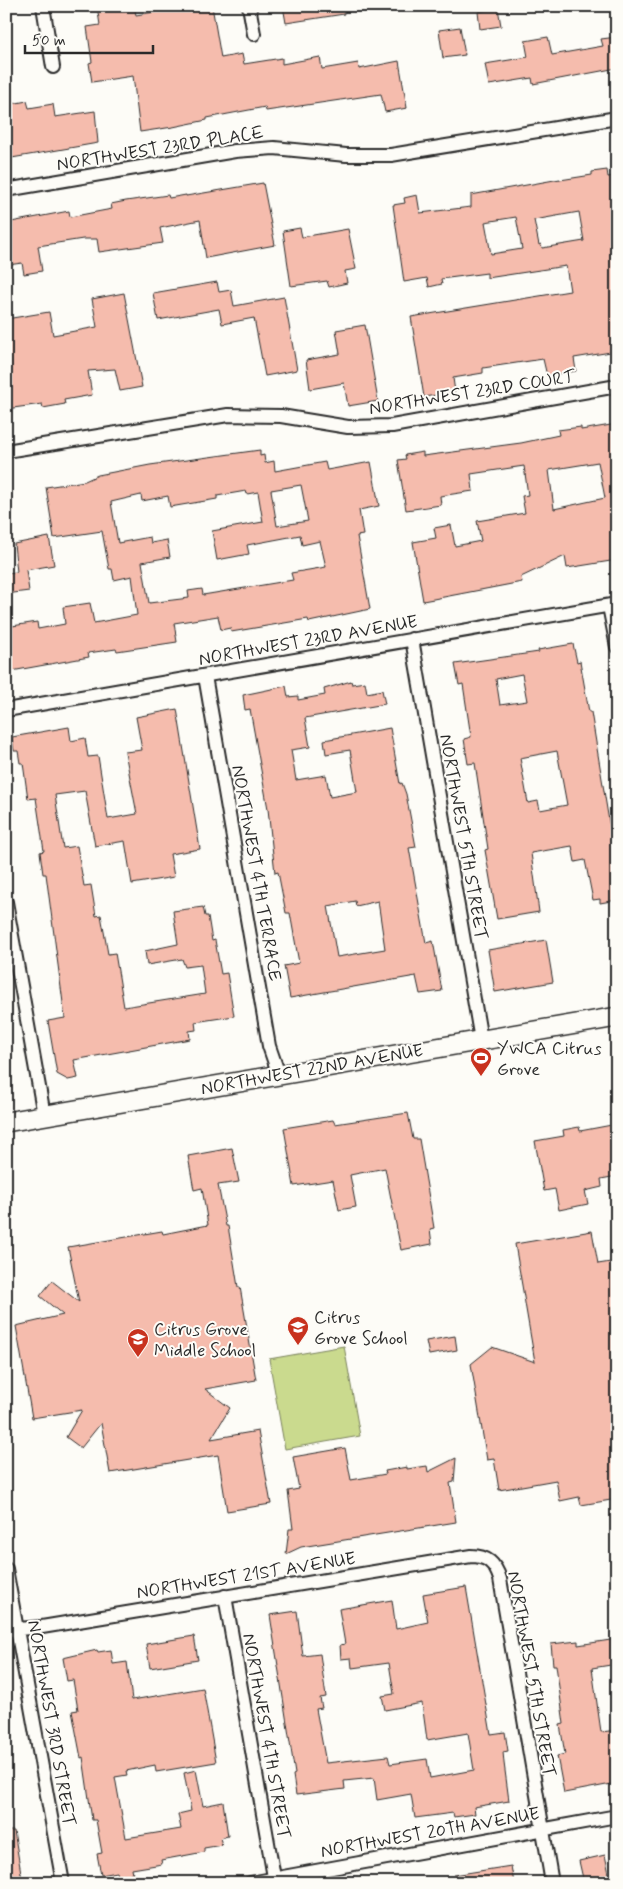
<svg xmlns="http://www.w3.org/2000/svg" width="623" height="1889" font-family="Mynerve,sans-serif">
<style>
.green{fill:#cada8e;stroke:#7a825c}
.building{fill:#f5bcad;stroke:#2b2b2b;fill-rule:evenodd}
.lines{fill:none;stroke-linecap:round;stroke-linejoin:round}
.street-casing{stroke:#2b2b2b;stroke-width:16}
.secondary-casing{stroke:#2b2b2b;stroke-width:22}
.street{stroke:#fdfcf7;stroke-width:12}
.secondary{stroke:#fdfcf7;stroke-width:19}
.labels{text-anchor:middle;stroke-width:4;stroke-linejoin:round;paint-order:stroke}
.street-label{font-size:18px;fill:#2b2b2b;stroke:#fdfcf7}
.poi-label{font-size:18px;fill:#2b2b2b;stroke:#fdfcf7;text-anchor:start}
</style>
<rect width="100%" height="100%" fill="#fdfcf7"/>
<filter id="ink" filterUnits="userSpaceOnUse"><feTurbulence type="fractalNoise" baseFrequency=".02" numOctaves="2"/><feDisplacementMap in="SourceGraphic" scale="10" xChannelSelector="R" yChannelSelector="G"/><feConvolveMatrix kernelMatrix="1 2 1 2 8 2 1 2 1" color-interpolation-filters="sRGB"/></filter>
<g filter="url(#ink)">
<!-- green -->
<path class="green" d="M344 1346 360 1436 285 1449 269 1359Z"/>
<!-- building -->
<path class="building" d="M97 6H134L136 15 190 6H212L221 58 242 54 244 64 282 58V64L320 57 322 69 358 63 359 69 399 61 407 108 385 112 381 94 266 111 265 107 207 118V120L173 127 140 132 133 76 92 82 89 63 92 62 87 27 100 25Z
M283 6H343L344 14 286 23Z
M498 8 501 26 480 29 478 12Z
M460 27 465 55 443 58 439 30Z
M548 37 552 55 603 46 601 39 617 37V68L533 84 532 78 489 85 485 64 528 57 525 41Z
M27 101 29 108 53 104 55 117 95 111 98 143 6 159V105Z
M607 170 608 177 615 176 617 184V351L574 358 576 371 547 376 543 359 483 368V373L453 378 455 392 424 397 411 317 570 291 566 266 487 278V273L441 279 442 284 429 287 427 278 404 282 393 205 405 203 404 198 417 195 420 213 471 207V195L560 179V180L592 175V172ZM579 212 584 241 542 248 541 244 539 245 534 220ZM516 217 522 249 491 254 485 222Z
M263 183 275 245 206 258 200 220 160 228 163 243 99 252 97 239H83L38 246 42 271 24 274 22 263 8 265 6 223 69 211 70 217 112 209 111 204 126 201 168 195 169 198 186 195V196Z
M300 228 302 237 348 229 356 269 345 271 347 283 329 287 327 281 291 286 283 231Z
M217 282 219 292 231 290 234 306 284 297 297 370 265 376 254 318 222 324 219 309 158 320 153 293Z
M124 293 142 387 120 391 115 369 88 371 92 395 64 400 65 404 43 408 42 404 6 409V319L49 312 53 335 97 327 92 299Z
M365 325 378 401 348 406 344 383 310 389 306 360 340 354 336 330Z
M617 424V560L567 568 565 556 521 577 522 582 423 601 413 542 436 538 434 528 451 525 455 546 481 541 477 521 525 513 522 496 528 495 524 466 471 474 473 491 440 496 441 505 406 510 398 460 406 459 405 455 423 452V456L521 443 559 435 558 430 581 427V430ZM598 462 605 498 554 509 549 470Z
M260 450V456L264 455 265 463 274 461 275 471 325 462 327 470 371 462 379 506 359 510 363 535 357 536 370 609 309 622 308 619 231 632 230 628 221 630 218 616 174 623 177 642 117 651 116 649 88 653 89 657 6 672V627L37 622 38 629 65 624 63 607 90 603 94 623 137 615 132 576 114 580 112 569H109L102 531 54 538 46 487 85 481 98 475 150 465ZM301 485 308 521 277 526 271 490ZM246 491 247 494 258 492 263 522 212 531 217 560 249 554 247 545 300 535 302 545 320 541 326 567 291 573 293 580 203 595 202 589 188 591 189 598 149 603 142 562 170 557 167 540 151 543 150 537 118 543 111 502 141 495 142 501 168 496 170 507 217 499V496Z
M49 537 54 565 26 570 29 591 6 594V573L17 572 14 544Z
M573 644 577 662 580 661 589 712H591L617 870V900L600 903V899L593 900 585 860 575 862 572 846 531 853 539 912 497 919 485 850 488 849 475 763 468 764 464 739 471 737 463 684 459 685 455 664 539 652 538 650ZM522 674 527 701 500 705 496 679ZM557 751 567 805 540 810 538 801 528 803 520 758Z
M351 681 352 684 365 682 367 693 382 690 385 704 305 718 310 747 291 750 296 780 326 775 330 797 357 792 350 750 326 754 324 740 390 728 400 784 402 783 406 794 416 847 409 848 426 943 433 941 442 991 420 994 416 976 290 998 284 966 299 963 290 913H286L278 872 275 873 268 809 250 709 245 710 243 695 286 686 288 697 298 696V700L325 695 324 689ZM355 901 356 906 378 901 385 949 337 957 328 906Z
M177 709 200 849 170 854 174 877 132 884 125 841 95 846 85 791 55 795 63 848 77 846 84 886 91 885 96 916 101 915 108 954 115 953 124 1007 205 994 201 965 185 967 182 959 147 965 145 951 178 944 173 911 203 907 205 916H208L212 941 215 940 221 974 227 973 234 1016 195 1022 196 1030 189 1031 190 1039 74 1060 78 1078 68 1080 57 1074 48 1021 65 1018 46 874H43L40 852 44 851 36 798 28 799 23 763H20L18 751H14L12 737 69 727 71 741 85 738 88 757 98 756 108 819 137 814 125 752 142 750 136 717Z
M546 940 553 982 495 992 488 950Z
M408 1113 413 1139H419L434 1228 430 1229 432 1244 401 1250 385 1168 350 1175 356 1207 339 1210 333 1180 294 1186 284 1128 333 1120 335 1124Z
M617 1124V1176L601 1179 602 1187 585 1191 588 1204 559 1210 555 1189 544 1191 535 1141 564 1136 563 1130 579 1127 580 1131Z
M232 1148 239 1182 218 1185 226 1226H228L238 1287H240L256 1380 205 1389 230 1408 211 1439 258 1431 271 1504 227 1511 218 1455 110 1473 101 1423 81 1448 66 1437 82 1410 32 1418 16 1326 63 1315 40 1296 52 1281 79 1302 68 1247 162 1231 163 1234 208 1225 202 1188 194 1190 188 1156Z
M592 1231 598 1264 617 1261V1340H614L617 1353V1448L613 1449 617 1473V1499L581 1505 579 1497 560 1501 556 1480 499 1490 494 1459 487 1460 471 1364 492 1347 535 1362 515 1244Z
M455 1336 457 1350 429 1355 426 1341Z
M345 1448 351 1480 386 1474 385 1471 407 1467V1469L427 1466 428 1472 456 1458 454 1482 450 1483 456 1522 301 1547 286 1554 289 1529H293L288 1491 299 1489 293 1457Z
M466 1587 491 1734 505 1732 508 1751 503 1752 504 1763 509 1801 474 1807 475 1814 454 1817 453 1813 415 1818 411 1794 377 1800 374 1778 344 1781 345 1789 296 1795 293 1775 295 1774 270 1615 297 1611 303 1656 320 1654 326 1697 320 1698 322 1708 316 1709 326 1763 388 1756 390 1764 427 1759 430 1778 474 1770 468 1733 427 1740 422 1703 385 1710 382 1696 394 1694 389 1663 352 1668 351 1658 341 1659 340 1645 345 1644 339 1609 392 1600 396 1629 428 1622 423 1594Z
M194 1636 198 1660 150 1668 146 1644Z
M617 1639V1664L592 1668 601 1732 617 1730V1783L564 1793 557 1756 565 1754 560 1725 564 1724 556 1665H553L551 1644 578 1641V1645Z
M97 1650 98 1652 111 1650 113 1664 127 1662 132 1700 203 1688 216 1762 156 1772 155 1765 126 1771 127 1775 115 1777 126 1838 181 1829 178 1814 191 1811 184 1773 196 1770 203 1806 223 1802 228 1836 220 1838 222 1845 204 1848V1852L161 1860 162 1864 132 1869 133 1874 118 1876 117 1872 101 1875 97 1854 102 1853 96 1820H92L83 1757 81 1758 72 1711 78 1710 73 1680 67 1681 63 1658Z
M6 1831H14L22 1879 6 1882Z
M605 1855 611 1883H584L579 1861Z
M511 1866 514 1883H455L454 1875Z"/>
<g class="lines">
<!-- street casing -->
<g class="street-casing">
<path id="street" d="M43 6 53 67
M249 6 254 34
M6 190 235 151 274 148 346 155H391L617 118
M6 451 228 415 281 416 348 427 392 426 617 386
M609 606 617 647
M412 639 481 1040
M205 676 269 1046 279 1075
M6 710 617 604
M6 902 44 1115
M6 1569 63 1883
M225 1596 275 1883
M6 1630 42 1627 471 1556C487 1556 495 1563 500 1579L552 1883
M250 1883 617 1816"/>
</g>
<!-- secondary casing -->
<g class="secondary-casing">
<path id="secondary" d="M6 1122 617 1017"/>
</g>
<!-- street -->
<use href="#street" class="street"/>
<!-- secondary -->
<use href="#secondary" class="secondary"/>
</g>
</g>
<!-- icons -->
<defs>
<g id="stadium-pin" transform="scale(1.125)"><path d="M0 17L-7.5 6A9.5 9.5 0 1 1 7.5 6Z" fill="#c8321e" stroke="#fdfcf7"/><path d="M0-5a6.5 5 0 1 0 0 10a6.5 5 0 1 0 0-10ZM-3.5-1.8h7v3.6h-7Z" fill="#fff"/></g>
<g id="school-pin" transform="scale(1.125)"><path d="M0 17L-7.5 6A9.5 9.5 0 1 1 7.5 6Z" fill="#c8321e" stroke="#fdfcf7"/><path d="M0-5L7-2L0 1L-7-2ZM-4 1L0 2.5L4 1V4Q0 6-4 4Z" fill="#fff"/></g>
</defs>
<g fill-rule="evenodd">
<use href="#stadium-pin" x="481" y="1058"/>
<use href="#school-pin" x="298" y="1327"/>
<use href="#school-pin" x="138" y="1339"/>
</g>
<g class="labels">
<!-- street labels -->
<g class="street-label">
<text transform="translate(160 148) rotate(-9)" y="6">NORTHWEST 23RD PLACE</text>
<text transform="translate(472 392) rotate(-9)" y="6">NORTHWEST 23RD COURT</text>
<text transform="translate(308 640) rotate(-10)" y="6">NORTHWEST 23RD AVENUE</text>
<text transform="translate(464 837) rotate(80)" y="6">NORTHWEST 5TH STREET</text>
<text transform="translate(257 873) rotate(80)" y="6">NORTHWEST 4TH TERRACE</text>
<text transform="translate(312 1069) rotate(-10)" y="6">NORTHWEST 22ND AVENUE</text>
<text transform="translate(246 1575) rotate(-9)" y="6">NORTHWEST 21ST AVENUE</text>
<text transform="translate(532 1674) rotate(80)" y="6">NORTHWEST 5TH STREET</text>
<text transform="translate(52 1723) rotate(80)" y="6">NORTHWEST 3RD STREET</text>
<text transform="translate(267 1736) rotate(80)" y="6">NORTHWEST 4TH STREET</text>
<text transform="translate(430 1832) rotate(-10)" y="6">NORTHWEST 20TH AVENUE</text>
</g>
<!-- poi labels -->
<g class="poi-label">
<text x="497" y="1054">YWCA Citrus<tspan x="497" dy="21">Grove</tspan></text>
<text x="314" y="1323">Citrus<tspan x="314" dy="21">Grove School</tspan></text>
<text x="154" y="1335">Citrus Grove<tspan x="154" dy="21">Middle School</tspan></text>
</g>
</g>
<!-- margin -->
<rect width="623" height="1889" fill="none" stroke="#fdfcf7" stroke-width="25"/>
<rect x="12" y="12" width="598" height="1864" fill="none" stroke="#2b2b2b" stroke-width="2" filter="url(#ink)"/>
<!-- scale -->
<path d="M25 45v8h128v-8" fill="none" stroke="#2b2b2b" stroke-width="2.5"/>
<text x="32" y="45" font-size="15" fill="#2b2b2b" stroke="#fdfcf7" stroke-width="4" paint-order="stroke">50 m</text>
</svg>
